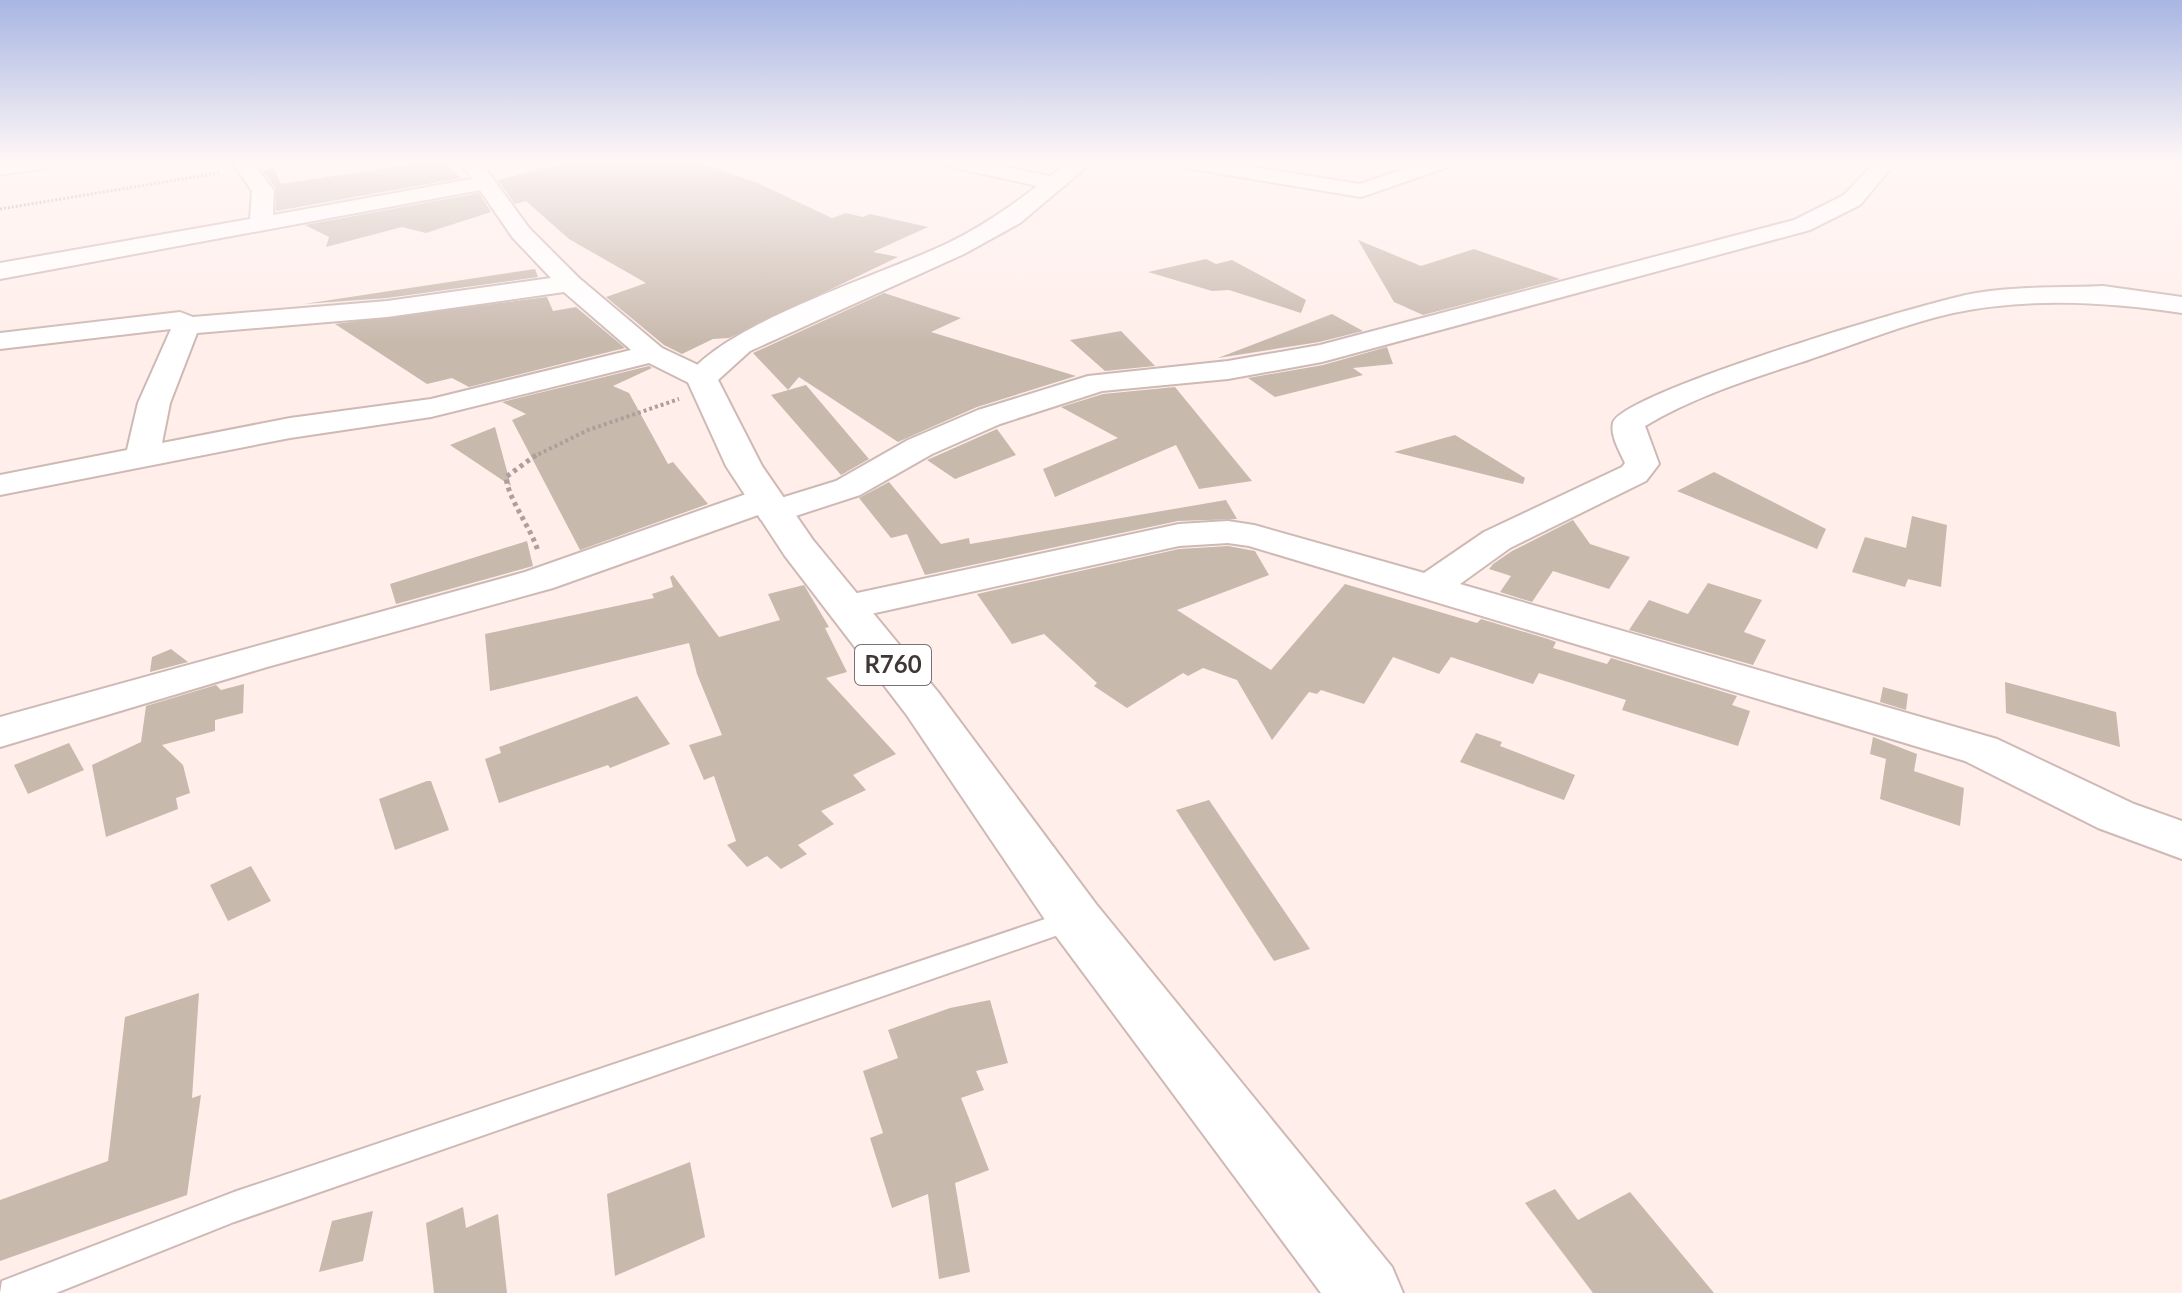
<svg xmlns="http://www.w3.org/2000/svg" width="2182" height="1293" font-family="Lato,sans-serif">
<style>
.building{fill:#c8b9ad}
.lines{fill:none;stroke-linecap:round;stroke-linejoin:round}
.lane-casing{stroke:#ceb9b5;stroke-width:4}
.street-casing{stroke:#ceb9b5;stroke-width:4}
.primary-casing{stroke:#ceb9b5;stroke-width:4}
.path-far2{stroke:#ac9f9c;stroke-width:3;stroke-dasharray:2 2;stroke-linecap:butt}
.path-far1{stroke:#ac9f9c;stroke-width:4;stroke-dasharray:3 3;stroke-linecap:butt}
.path{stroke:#ac9f9c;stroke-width:5;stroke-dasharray:4 4;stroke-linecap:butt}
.lane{fill:#fff;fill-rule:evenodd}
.street{fill:#fff;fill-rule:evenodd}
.primary{fill:#fff;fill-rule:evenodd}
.labels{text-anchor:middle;stroke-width:8;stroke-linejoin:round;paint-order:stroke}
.shield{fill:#fff;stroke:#797472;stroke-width:2}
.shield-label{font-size:24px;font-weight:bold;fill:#403836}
</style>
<rect width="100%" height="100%" fill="#ffeeea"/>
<!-- building -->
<path class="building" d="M428 162H443L461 178 276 211V189L262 170 274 168 281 184Z
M570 162H699L758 183 832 218 846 213 863 217 870 214 928 227 873 252 898 257 729 338 713 339 682 354 664 345 606 297 646 283 569 239 526 201 515 204 498 180Z
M479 193 491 212 426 233 402 227 326 247 329 237 305 225Z
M1358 240 1421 266 1474 249 1560 279 1423 315 1394 302Z
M1206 259 1216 264 1232 260 1306 300 1301 313 1229 290 1212 291 1148 272Z
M535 269 538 277 387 298 304 304Z
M884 293 961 318 931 332 1076 376 977 407 898 442 799 377 788 390 753 353Z
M547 297 553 311 576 307 625 348 469 387 452 378 427 384 335 324Z
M1332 314 1363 331 1319 342 1218 358Z
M1121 331 1155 366 1105 371 1070 340Z
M1387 347 1393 364 1353 368 1363 375 1275 397 1248 378 1323 365Z
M649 366 652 368 613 386 629 393 668 464 673 462 708 504 580 550 512 420 526 414 502 402Z
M806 385 869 459 841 475 771 395Z
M1175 387 1252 481 1199 489 1176 445 1055 497 1043 469 1118 438 1061 407 1103 394Z
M495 427 511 486 450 445Z
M997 429 1016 455 955 479 927 460Z
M1455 435 1525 478 1523 484 1394 452Z
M1714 472 1826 529 1817 549 1677 491Z
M889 482 941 544 969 538 970 544 1226 500 1237 519 1178 521 925 575 907 534 891 538 859 498Z
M1912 516 1947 525 1941 587 1908 579 1905 587 1852 572 1865 537 1906 548Z
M1573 520 1590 544 1630 557 1609 589 1553 571 1532 602 1500 592 1511 576 1489 569 1493 564 1512 551Z
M527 541 533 566 396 604 390 584Z
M1228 546 1255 551 1269 575 1177 610 1271 670 1345 584 1477 623 1481 619 1548 639 1556 642 1553 648 1607 664 1611 658 1737 696 1732 705 1750 711 1738 746 1622 710 1626 700 1539 673 1533 684 1451 657 1439 674 1393 657 1364 704 1321 690 1317 694 1309 692 1272 740 1237 680 1203 668 1188 676 1183 673 1127 708 1094 686 1097 683 1044 634 1012 644 977 594 1179 549Z
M673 575 719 637 780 620 768 594 804 585 829 627 825 628 847 672 826 678 896 754 853 775 866 790 821 811 834 824 798 845 807 854 781 869 767 856 747 867 727 845 736 841 714 776 704 780 689 745 722 735 697 674 689 643 490 691 485 634 654 598 652 594 673 587 670 577Z
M1708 583 1762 600 1744 632 1766 640 1753 665 1629 630 1649 600 1688 614Z
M171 649 188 662 150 672 152 657Z
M2005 682 2116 712 2120 747 2006 713Z
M244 684 243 713 215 720V731L162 745 183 765 190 793 176 798 178 809 106 837 92 765 141 742 146 706 216 685 221 690Z
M1883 687 1908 694 1906 710 1880 702Z
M637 696 670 744 610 768 608 765 499 803 485 759 501 753 499 747Z
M1476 733 1502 742 1500 746 1575 775 1564 800 1460 762Z
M1873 737 1917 754 1914 771 1964 788 1960 826 1880 799 1886 759 1870 754Z
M69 743 84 770 28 794 14 765Z
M427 781H431L449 830 395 850 379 799Z
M1209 800 1310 949 1274 961 1176 810Z
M251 866 271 901 228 921 210 885Z
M199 993 192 1098 201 1095 187 1195 0 1261V1200L108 1161 125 1017Z
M990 1000 1008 1063 976 1071 984 1090 961 1098 989 1170 955 1183 970 1272 939 1279 928 1194 892 1208 870 1138 883 1133 863 1071 898 1058 888 1030 950 1008Z
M690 1162 705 1237 615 1276 607 1194Z
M1555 1189 1578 1220 1630 1192 1714 1293H1593L1525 1203Z
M463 1207 466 1228 498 1214 507 1293H434L426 1223Z
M373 1211 363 1261 319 1272 332 1221Z"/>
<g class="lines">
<!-- lane casing -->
<g class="lane-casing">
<path id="lane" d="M1075 909 1084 912 1088 919 1084 926 234 1222 56 1293H0L2 1281 234 1192Z"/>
</g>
<!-- street casing -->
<g class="street-casing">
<path id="street" d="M55 162 45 168 0 175V163Z
M232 162H252L274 191 273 215 472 179 461 162H481L529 228 579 278 662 348 713 372 717 378 713 384H691L649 363 431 417 290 438 0 495V475L127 450 138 403 171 329 0 349V333L180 312 193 317 387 301 551 278 513 238 480 190 0 279V263L250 219 252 191ZM564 292 631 350 431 399 290 418 162 443 170 403 197 333 387 317Z
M944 162H981L1064 179 1067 184 1056 190 947 166Z
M1175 162H1220L1360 184 1425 162H1454L1451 166 1361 197 1185 168Z
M1875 162H1896L1860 205 1810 230 1322 362 1228 379 1102 391 1000 424 932 454 860 495 774 523 761 520 758 515 553 588 267 667 0 747V717L525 572 752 492 765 489 778 492 781 498 836 481 908 440 978 410 1088 376 1228 361 1320 345 1794 220 1844 195Z
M2103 286 2182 297V313C2107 302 2028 297 1953 313 1904 324 1856 344 1808 360 1753 378 1695 396 1645 426L1659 464 1646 481 1510 548 1460 584 1997 739 2134 804 2182 821V859L2098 828 1965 761 1249 546 1228 543 1179 546 848 619 834 616 828 607 834 598 848 595 1179 524 1228 521 1254 525 1424 573 1484 532 1622 467 1625 463C1620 452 1610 436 1613 423 1620 393 1932 300 1976 293 2017 286 2061 288 2103 286Z"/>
</g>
<!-- primary casing -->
<g class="primary-casing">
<path id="primary" d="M1068 162H1092L1020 223 964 254 750 351 718 380 762 466 813 540 938 692 1096 904 1392 1267 1403 1293H1321L1056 936 906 714 785 556 726 466 686 378C724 323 881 275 946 244 992 222 1029 193 1068 162Z"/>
</g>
<!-- path-far2 -->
<path class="path-far2" d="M0 209 219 173"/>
<!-- path-far1 -->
<path class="path-far1" d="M533 457 588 430 679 399"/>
<!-- path -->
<path class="path" d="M536 455 506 477C508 499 530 526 538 551"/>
<!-- lane -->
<use href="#lane" class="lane"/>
<!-- street -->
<use href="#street" class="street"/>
<!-- primary -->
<use href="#primary" class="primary"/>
</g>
<!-- sky -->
<linearGradient id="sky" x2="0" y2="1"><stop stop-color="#a8b6e3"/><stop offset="0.47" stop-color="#fff7f6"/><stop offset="1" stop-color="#fff7f6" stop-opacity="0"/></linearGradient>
<rect width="2182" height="343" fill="url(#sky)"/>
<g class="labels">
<!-- shield labels -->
<rect class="shield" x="855" y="645" width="76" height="40" rx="6"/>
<g class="shield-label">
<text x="893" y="673">R760</text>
</g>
</g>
</svg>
